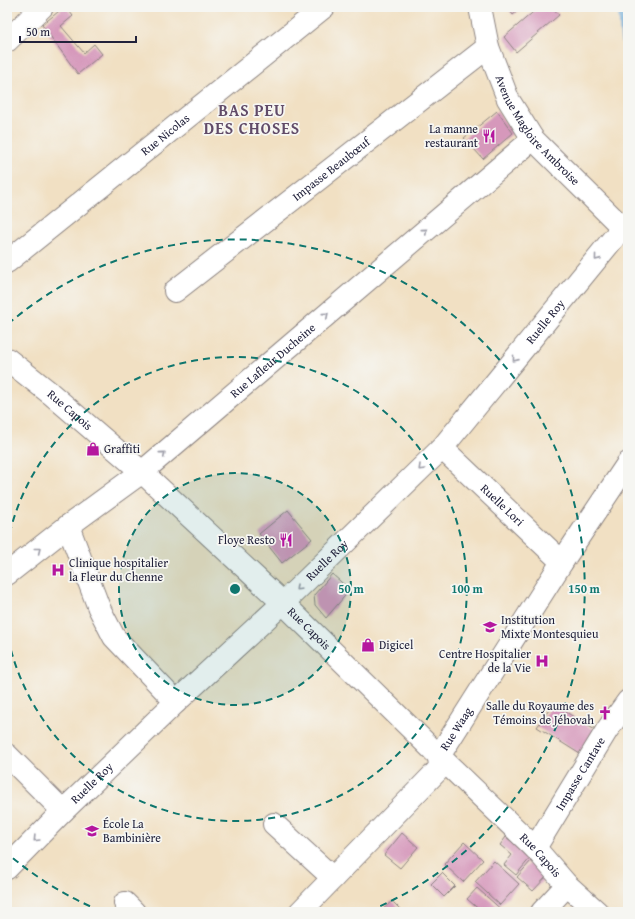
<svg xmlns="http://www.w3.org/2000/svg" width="635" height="919" font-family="'Gentium Book Plus',serif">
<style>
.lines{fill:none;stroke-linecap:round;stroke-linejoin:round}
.canal{stroke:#5ea2d3;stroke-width:16}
.building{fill:#d698bb}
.minor-casing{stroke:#8a817f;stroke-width:24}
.minor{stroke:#fff;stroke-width:22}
.oneway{stroke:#9c9ca7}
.ring{fill:none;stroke:#0f766e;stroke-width:2;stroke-dasharray:7 5}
.labels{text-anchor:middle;stroke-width:3.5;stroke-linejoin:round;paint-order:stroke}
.poi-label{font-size:12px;fill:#22223b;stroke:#f6f6f2;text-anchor:start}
.street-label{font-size:12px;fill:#22223b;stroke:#f6f6f2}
.district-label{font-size:16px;font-weight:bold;letter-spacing:1px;fill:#614b68;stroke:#f6f6f2}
.centre{fill:#0f766e;stroke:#f6f6f2;stroke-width:2}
.ring-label{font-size:12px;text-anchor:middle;font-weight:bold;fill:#0f766e;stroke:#f6f6f2;stroke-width:3.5;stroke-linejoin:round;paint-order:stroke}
</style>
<rect width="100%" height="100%" fill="#f6f6f2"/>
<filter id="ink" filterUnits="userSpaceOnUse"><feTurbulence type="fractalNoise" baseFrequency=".025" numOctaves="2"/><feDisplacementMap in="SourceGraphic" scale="8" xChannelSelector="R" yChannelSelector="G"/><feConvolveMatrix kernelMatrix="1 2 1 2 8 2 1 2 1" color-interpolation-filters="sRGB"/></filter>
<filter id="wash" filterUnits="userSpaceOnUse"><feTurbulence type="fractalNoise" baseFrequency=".012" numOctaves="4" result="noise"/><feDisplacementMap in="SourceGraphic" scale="16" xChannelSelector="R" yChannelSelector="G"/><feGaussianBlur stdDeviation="0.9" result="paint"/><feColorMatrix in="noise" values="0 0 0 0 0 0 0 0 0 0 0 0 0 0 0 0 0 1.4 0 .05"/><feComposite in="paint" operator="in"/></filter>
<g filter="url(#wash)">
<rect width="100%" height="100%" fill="#f1e0c3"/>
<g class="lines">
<!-- canal -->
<path class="canal" d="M626 7 628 38"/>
</g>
<g id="blocks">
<!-- building -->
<path class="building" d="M64 7H66L73 16 61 26 84 53 94 44 102 54 78 74 42 25Z
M507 7H523L513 15Z
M539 7H552L559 15 516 52 504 37Z
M497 111 513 133 483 159 464 138Z
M288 510 312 539 282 563 259 534Z
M332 574 350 590 326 618 315 605 314 595Z
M553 704 595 730 580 754 537 727Z
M402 833 418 847 400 868 384 855Z
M506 837 531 857 516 875 504 865 512 855 500 845Z
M464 842 483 860 463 882 444 864Z
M494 861 519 884 500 905 475 882Z
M531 861 547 876 533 891 517 877Z
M442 873 455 886 444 897 431 884Z
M477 888 504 912H482L467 899Z
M392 901 403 912H380Z"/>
</g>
</g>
<g filter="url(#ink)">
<use href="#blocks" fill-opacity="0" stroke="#8a817f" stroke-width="1"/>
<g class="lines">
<!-- minor casing -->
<g class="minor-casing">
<g id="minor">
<path id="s1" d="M480 7 488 47 508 99 533 139 628 233"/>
<path d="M7 41 42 7"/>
<path id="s2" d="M7 262 324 7"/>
<path id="s3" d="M175 291 488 47"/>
<path id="s4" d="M7 359 50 393 142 472 283 603 439 756 535 848 567 885 597 912"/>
<path id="s5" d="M442 448 562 562"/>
<path d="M68 526 99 608 114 637 176 702"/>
<path id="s6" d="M7 574 68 526 142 472 533 139"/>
<path d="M7 755 63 811"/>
<path d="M274 824 333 878"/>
<path id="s7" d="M535 848 607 730 628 701"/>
<path id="s8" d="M7 868 63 811 176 702 283 603 442 448 622 228"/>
<path d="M125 903 134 912"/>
<path id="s9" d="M300 912 440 768 439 756 562 562 628 463"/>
<path d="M542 912 567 885"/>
</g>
</g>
<!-- minor -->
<use href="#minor" class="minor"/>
</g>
<!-- one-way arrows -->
<defs><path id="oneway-chevron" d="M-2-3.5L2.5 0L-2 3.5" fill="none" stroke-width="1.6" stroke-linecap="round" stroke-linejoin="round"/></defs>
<g class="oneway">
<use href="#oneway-chevron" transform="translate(425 231) rotate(-40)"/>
<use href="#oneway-chevron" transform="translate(597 258) rotate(129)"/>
<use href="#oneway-chevron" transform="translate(326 315) rotate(-40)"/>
<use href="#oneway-chevron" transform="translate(515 359) rotate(129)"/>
<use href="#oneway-chevron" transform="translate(163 454) rotate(-40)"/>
<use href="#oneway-chevron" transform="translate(421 468) rotate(136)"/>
<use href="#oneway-chevron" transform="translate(38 550) rotate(-38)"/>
<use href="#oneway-chevron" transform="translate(298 588) rotate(136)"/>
<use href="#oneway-chevron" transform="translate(36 839) rotate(134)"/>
</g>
</g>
<!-- distance rings -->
<circle cx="235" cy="589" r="116" fill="#0f766e" fill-opacity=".12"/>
<g class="ring">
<circle cx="235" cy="589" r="116"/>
<path d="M7 545A232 232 0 1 1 7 633"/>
<path d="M101 911A349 349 0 0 1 8 854M8 324A349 349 0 1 1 369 911"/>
</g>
<!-- icons -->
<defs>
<g id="restaurant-bare" transform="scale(1.08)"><path d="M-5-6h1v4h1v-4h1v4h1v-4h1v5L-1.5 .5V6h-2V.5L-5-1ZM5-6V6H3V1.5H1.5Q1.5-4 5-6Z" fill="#b5179e" stroke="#f6f6f2" stroke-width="2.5" paint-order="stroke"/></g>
<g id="shop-bare" transform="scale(1.08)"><path d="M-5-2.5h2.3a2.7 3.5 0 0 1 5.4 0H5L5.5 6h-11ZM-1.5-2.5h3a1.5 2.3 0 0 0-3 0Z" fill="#b5179e" stroke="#f6f6f2" stroke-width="2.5" paint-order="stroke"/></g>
<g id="hospital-bare" transform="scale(1.08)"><path d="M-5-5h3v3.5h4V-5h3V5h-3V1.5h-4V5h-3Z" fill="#b5179e" stroke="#f6f6f2" stroke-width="2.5" paint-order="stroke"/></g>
<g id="school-bare" transform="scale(1.08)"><path d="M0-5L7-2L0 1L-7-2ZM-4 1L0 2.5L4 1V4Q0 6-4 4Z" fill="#b5179e" stroke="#f6f6f2" stroke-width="2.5" paint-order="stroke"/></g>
<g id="church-bare" transform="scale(1.08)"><path d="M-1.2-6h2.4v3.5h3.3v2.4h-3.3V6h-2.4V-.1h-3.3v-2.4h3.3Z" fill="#b5179e" stroke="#f6f6f2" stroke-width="2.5" paint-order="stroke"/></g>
</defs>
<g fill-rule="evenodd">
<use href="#restaurant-bare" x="489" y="136"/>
<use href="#shop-bare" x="93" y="449"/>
<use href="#restaurant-bare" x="286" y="540"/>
<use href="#hospital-bare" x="58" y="570"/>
<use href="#school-bare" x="490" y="627"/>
<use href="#shop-bare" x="368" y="645"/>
<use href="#hospital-bare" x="542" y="661"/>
<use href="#church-bare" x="605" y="713"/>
<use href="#school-bare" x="92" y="831"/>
</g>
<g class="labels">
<!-- poi labels -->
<g class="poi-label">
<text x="478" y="133" text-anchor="end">La manne<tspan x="478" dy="14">restaurant</tspan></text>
<text x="104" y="453">Graffiti</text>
<text x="275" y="544" text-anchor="end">Floye Resto</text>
<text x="69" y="567">Clinique hospitalier<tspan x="69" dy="14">la Fleur du Chenne</tspan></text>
<text x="501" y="624">Institution<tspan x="501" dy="14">Mixte Montesquieu</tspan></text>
<text x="379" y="649">Digicel</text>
<text x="531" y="658" text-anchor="end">Centre Hospitalier<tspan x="531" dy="14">de la Vie</tspan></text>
<text x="594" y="710" text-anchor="end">Salle du Royaume des<tspan x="594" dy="14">Témoins de Jéhovah</tspan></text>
<text x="103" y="828">École La<tspan x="103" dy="14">Bambinière</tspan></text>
</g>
<!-- street labels -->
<g class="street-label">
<text dy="4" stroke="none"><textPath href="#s1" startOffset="139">Avenue Magloire Ambroise</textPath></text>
<text dy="4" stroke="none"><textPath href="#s2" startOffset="203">Rue Nicolas</textPath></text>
<text dy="4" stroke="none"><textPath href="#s3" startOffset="198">Impasse Beaubœuf</textPath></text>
<text dy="4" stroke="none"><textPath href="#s8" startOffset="768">Ruelle Roy</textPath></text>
<text dy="4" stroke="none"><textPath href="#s6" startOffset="341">Rue Lafleur Ducheine</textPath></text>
<text dy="4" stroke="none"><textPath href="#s4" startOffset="81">Rue Capois</textPath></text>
<text dy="4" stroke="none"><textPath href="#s5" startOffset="83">Ruelle Lori</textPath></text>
<text dy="4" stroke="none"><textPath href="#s8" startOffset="444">Ruelle Roy</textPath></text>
<text dy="4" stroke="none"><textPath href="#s4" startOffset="405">Rue Capois</textPath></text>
<text dy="4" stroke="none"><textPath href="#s9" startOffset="245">Rue Waag</textPath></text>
<text dy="4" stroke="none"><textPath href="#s7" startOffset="87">Impasse Cantave</textPath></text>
<text dy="4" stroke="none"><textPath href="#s8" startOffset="120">Ruelle Roy</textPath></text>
<text dy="4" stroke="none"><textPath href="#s4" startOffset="729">Rue Capois</textPath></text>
</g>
<!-- district labels -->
<g class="district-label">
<text x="252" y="116">BAS PEU<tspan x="252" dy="18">DES CHOSES</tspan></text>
</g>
</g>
<circle cx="235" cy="589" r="6" class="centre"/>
<g class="ring-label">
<text x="351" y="593">50 m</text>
<text x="467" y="593">100 m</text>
<text x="584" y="593">150 m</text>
</g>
<!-- margin -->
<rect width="635" height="919" fill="none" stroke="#f6f6f2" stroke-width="24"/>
<!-- scale -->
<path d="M20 36v6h116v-6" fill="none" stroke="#22223b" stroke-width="2"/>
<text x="26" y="36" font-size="12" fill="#22223b" stroke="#f6f6f2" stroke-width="3" paint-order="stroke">50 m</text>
</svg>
